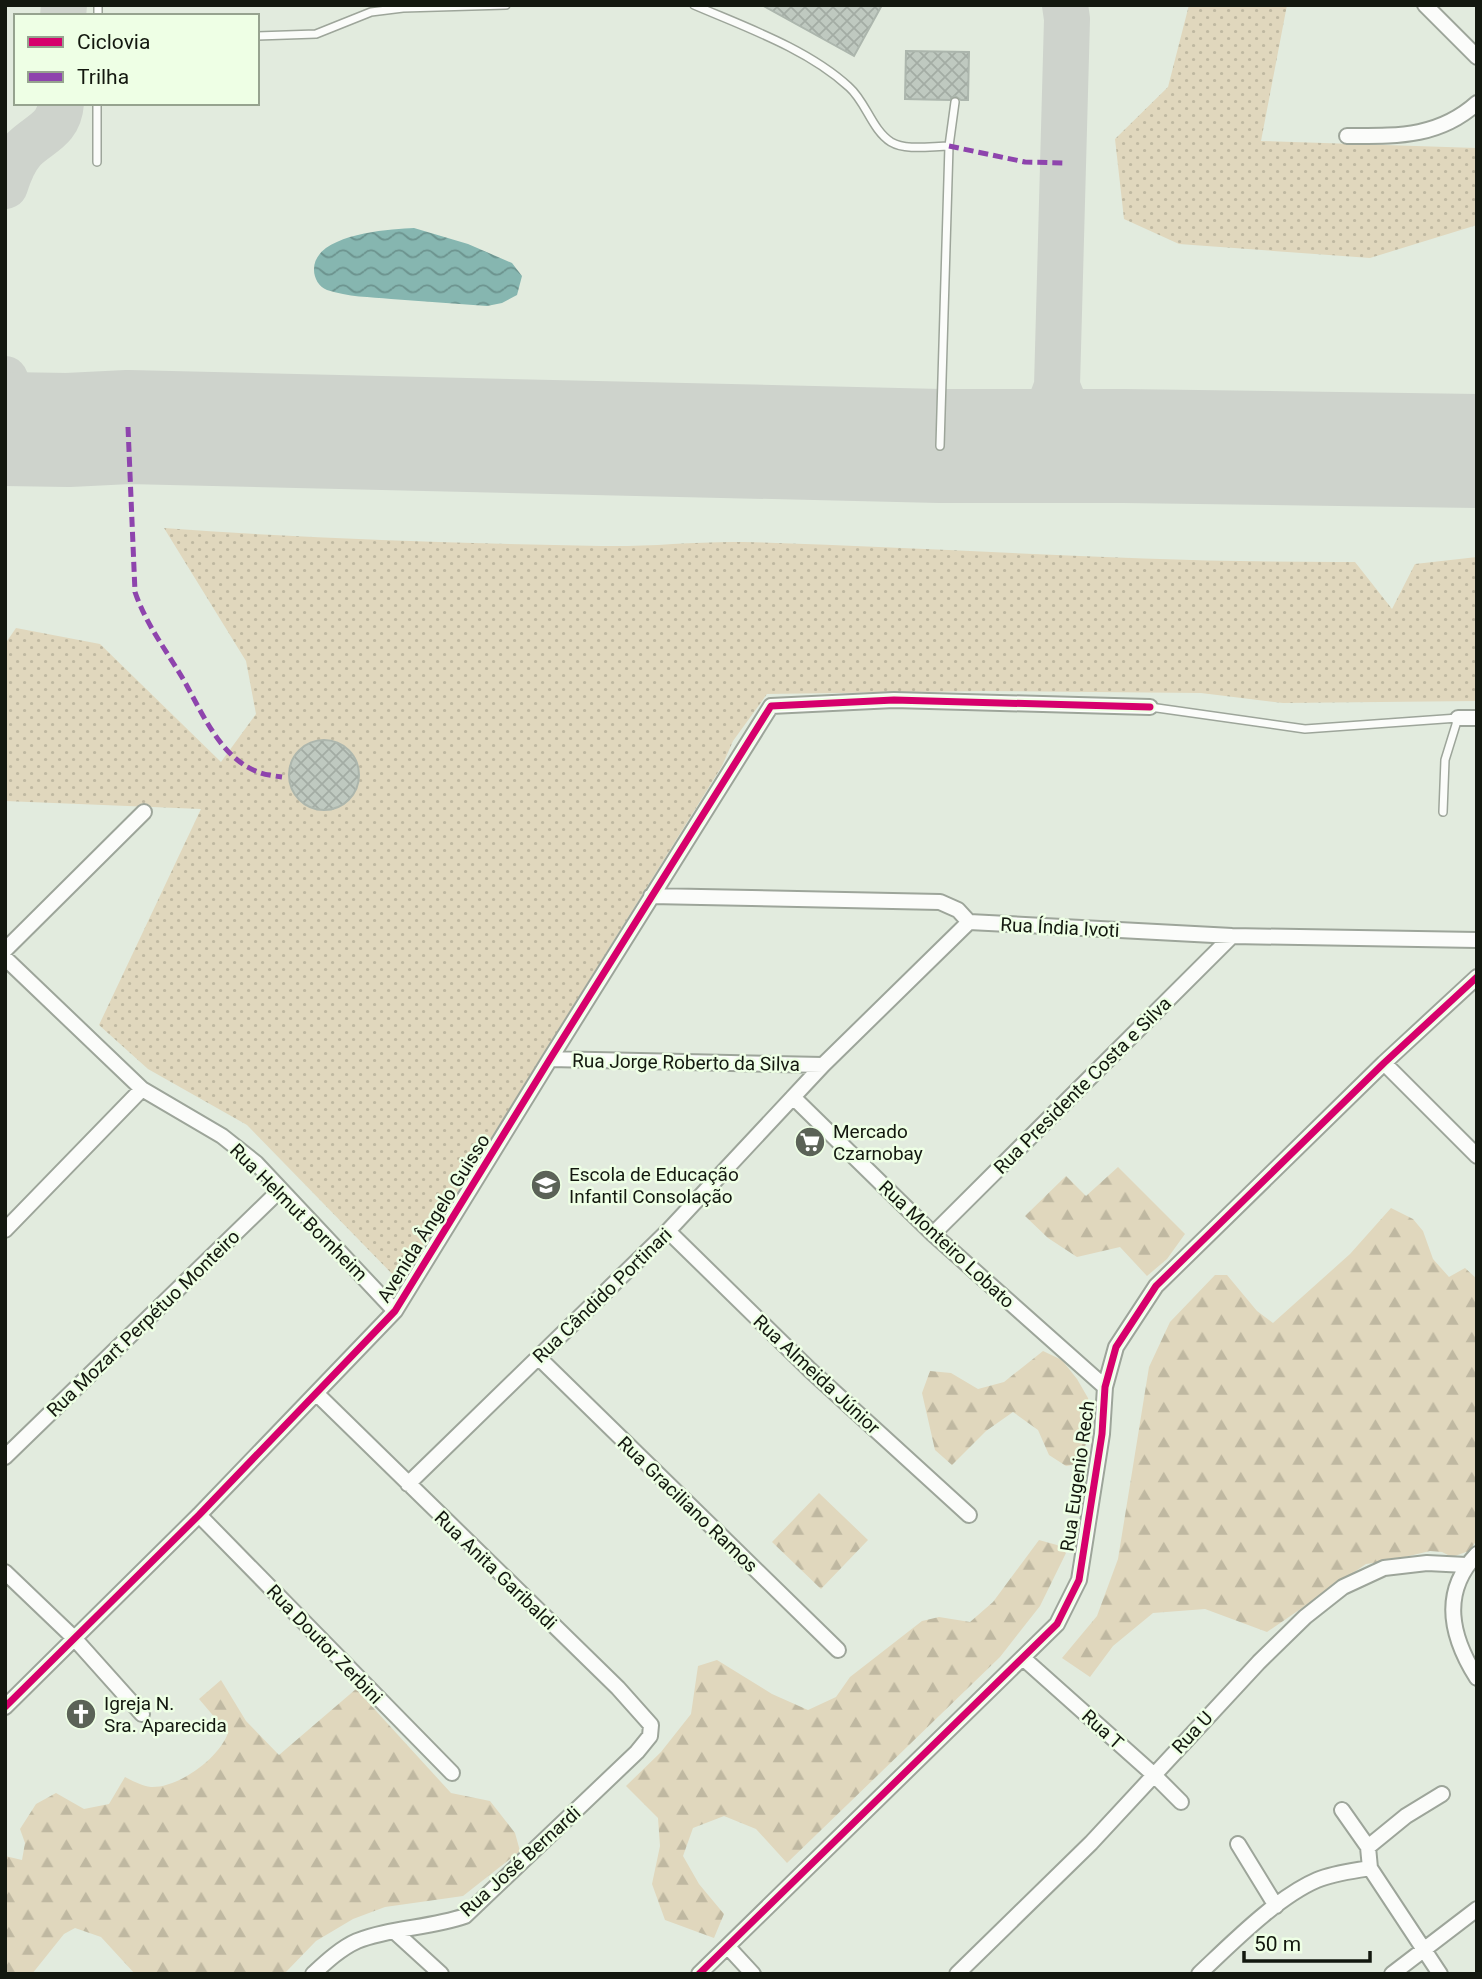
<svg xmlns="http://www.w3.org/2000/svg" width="1482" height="1979" font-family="Roboto,sans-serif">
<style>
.grass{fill:url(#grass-dots)}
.forest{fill:url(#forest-firs)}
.water{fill:url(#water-waves)}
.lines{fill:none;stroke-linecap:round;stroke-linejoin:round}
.taxiway{stroke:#ced3cc;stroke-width:46}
.runway{stroke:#ced3cc;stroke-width:114}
.building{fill:url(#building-cross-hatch);stroke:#acb6ad;stroke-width:2}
.service-casing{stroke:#9da59a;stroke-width:10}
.minor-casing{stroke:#9da59a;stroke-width:18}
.service{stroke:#fbfcfa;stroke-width:7}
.minor{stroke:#fbfcfa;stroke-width:14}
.quiet{stroke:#8e44ad;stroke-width:5;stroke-dasharray:10 5;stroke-linecap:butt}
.cycleway-casing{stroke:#eeffe5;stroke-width:11}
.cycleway{stroke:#d6006c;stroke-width:7}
.labels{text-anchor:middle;stroke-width:5;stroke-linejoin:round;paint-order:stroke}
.street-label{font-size:19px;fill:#13180f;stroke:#eeffe5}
.poi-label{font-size:19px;fill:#13180f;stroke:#eeffe5;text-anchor:start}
</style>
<defs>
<pattern id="grass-dots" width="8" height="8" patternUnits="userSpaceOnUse" patternTransform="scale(1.75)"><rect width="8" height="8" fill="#e0d7bd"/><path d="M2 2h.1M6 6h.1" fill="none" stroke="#bfb8a1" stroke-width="1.8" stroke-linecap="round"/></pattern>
<pattern id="forest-firs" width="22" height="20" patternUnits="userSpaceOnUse" patternTransform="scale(1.75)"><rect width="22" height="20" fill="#e0d7bd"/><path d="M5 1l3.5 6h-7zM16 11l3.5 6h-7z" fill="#bfb8a1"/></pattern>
<pattern id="water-waves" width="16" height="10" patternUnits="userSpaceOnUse" patternTransform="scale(1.75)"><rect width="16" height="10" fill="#86b6b0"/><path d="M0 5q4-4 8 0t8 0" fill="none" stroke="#6c938e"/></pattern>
<pattern id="building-cross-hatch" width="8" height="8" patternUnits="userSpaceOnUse" patternTransform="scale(1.75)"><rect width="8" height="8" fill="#bfc9c0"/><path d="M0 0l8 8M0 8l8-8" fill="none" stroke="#a3aca4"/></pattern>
</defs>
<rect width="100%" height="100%" fill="#e2ebde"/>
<!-- grass -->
<path class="grass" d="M1189 5H1287L1261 141 1477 148V225L1370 258 1179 244 1124 219 1115 139 1168 87Z
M164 528C309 539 455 543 601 546 649 547 697 541 744 542 948 548 1151 563 1355 562L1392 609 1415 564 1477 557V701L1283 703 1201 693 984 691 767 694 733 741 722 766 401 1283 247 1125 148 1069 99 1025 201 809 5 801V644L16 628 100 644 221 762 256 714 246 661Z"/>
<!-- forest -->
<path class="forest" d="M1118 1167 1185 1234 1167 1259 1147 1276 1120 1247 1077 1257 1048 1238 1025 1216 1066 1176 1086 1196Z
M1391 1208 1413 1219 1423 1231 1433 1259 1449 1277 1465 1268 1477 1279V1540L1469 1551 1452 1557 1442 1552 1430 1551 1388 1561 1366 1564 1267 1632 1205 1609 1153 1613 1113 1646 1090 1677 1062 1658 1097 1616 1118 1559 1149 1367 1170 1322 1215 1275H1227L1257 1311 1273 1323 1350 1254Z
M1043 1351 1062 1360 1077 1379 1088 1398 1093 1419 1080 1464 1066 1466 1049 1455 1038 1430 1013 1412 986 1431 952 1465 935 1450 922 1393 930 1371 951 1373 978 1389 1004 1382Z
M819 1493 868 1540 821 1589 772 1542Z
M1039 1540 1057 1545 1066 1553 1040 1606 1000 1657 787 1863 756 1829 724 1816 693 1828 683 1856 699 1884 724 1914 714 1938 665 1920 652 1884 660 1846 658 1818 626 1786 661 1752 691 1714 698 1666 717 1660 772 1694 808 1710 836 1697 850 1677 922 1621 939 1617 970 1622 993 1602Z
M221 1680 246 1721 279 1755 356 1689 451 1793 490 1801 515 1833 520 1851 463 1896 385 1907 353 1919 316 1941 284 1974H135L101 1937 75 1928 64 1934 32 1974H5V1856L22 1860 25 1843 20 1829 36 1804 56 1793 84 1809 109 1804 125 1777C133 1781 142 1786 151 1787 179 1788 219 1758 228 1733L199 1699Z"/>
<!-- water -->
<path class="water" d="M414 228 468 244 512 263 522 276 517 295 502 303 487 306C455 304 423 301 391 299 370 297 348 297 327 290 319 287 314 278 314 270 313 234 389 229 414 228Z"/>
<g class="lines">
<!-- taxiway -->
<path class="taxiway" d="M63 16 64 5
M5 186C9 173 14 160 23 150 40 133 59 130 61 103
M5 379C17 409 39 420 68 430
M1057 386C1070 423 1088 435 1124 446
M993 447C1025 435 1047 420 1057 386L1067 19 1065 5"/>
<!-- runway -->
<path class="runway" d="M5 429 68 430 128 427 940 446H1124L1477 451"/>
</g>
<!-- building -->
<path class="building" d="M762 5H882L854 56Z
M906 51 969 52 968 100H961L955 96 950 100 905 99Z
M289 775a35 35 0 1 1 70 0a35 35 0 1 1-70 0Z"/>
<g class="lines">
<!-- service casing -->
<g class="service-casing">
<path id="service" d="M694 5C745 27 808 49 849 87 866 102 872 130 891 142 906 151 932 146 949 146
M98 16V5
M257 36 316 34 371 12 403 8 506 5
M97 162V103
M940 446 949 146 955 102
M1150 707 1305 729 1458 718 1445 760 1443 812"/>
</g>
<!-- minor casing -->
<g class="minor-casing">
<path id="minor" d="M1425 5 1477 57
M1347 136C1396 136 1438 138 1477 103
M1458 718H1477
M651 896 940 902 958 910 969 922 1232 936 1477 940
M5 950 144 812
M5 958 142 1089 222 1136 256 1163 395 1311
M550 1059 823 1065
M1384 1063 1477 1156
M793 1097 933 1234 1105 1387
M5 1230 142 1089
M668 1231 810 1370 969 1515
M933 1234 1232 936
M538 1357 838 1650
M5 1457 280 1190
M408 1484 668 1231 823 1065 969 922
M199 1515 452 1773
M1477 1554C1440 1593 1451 1637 1477 1678
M5 1572 74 1638 142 1714
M1023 1658 1153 1774 1181 1802
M5 1707 199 1515 395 1311 550 1059 771 706 894 700 1150 707
M1342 1810 1368 1847 1370 1868 1440 1974
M1238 1844 1276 1906
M1368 1847 1406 1816 1442 1794
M395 1932 441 1974
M728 1947 753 1974
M313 1974C326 1962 341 1948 357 1941 389 1928 430 1928 465 1916L637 1752 650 1736 651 1725 618 1688 317 1394
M699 1974 1057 1624 1079 1580 1102 1434 1105 1387 1116 1347 1156 1286 1384 1063 1477 977
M957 1974 1091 1843 1259 1662 1305 1617 1343 1587 1384 1568 1427 1563 1466 1565
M1199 1974C1231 1944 1277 1897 1317 1880 1334 1873 1353 1871 1370 1868
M1392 1974 1477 1909"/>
</g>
<!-- service -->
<use href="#service" class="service"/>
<!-- minor -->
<use href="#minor" class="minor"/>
<!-- quiet -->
<path class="quiet" d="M949 146 1025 162 1064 163
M128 427 135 592C145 621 161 643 177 669 199 703 217 759 261 773 267 775 275 776 282 777"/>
<!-- cycleway casing -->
<g class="cycleway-casing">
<path id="cycleway" d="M5 1707 199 1515 395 1311 550 1059 771 706 894 700 1150 707
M699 1974 1057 1624 1079 1580 1102 1434 1105 1387 1116 1347 1156 1286 1384 1063 1477 977"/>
</g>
<!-- cycleway -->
<use href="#cycleway" class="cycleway"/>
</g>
<!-- icons -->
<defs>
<g id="supermarket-disc" transform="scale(1.575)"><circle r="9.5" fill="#5b6257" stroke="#eeffe5"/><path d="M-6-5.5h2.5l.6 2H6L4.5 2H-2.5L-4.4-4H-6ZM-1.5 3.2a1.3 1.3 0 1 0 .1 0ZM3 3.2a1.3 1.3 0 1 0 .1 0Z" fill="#fff"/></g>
<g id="school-disc" transform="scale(1.575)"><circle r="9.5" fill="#5b6257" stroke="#eeffe5"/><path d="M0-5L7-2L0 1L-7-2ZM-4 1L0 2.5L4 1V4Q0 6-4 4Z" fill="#fff"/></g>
<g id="church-disc" transform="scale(1.575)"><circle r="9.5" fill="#5b6257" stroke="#eeffe5"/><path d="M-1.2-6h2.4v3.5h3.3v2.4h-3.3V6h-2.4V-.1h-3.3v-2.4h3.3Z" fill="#fff"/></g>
</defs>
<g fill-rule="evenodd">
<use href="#supermarket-disc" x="810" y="1142"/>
<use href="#school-disc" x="546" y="1185"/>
<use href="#church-disc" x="81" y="1714"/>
</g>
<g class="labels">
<!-- street labels -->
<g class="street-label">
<text transform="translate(1060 927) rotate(3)" y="7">Rua Índia Ivoti</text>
<text transform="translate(686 1062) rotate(1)" y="7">Rua Jorge Roberto da Silva</text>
<text transform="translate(1082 1085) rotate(-45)" y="7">Rua Presidente Costa e Silva</text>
<text transform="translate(299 1212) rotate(45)" y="7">Rua Helmut Bornheim</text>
<text transform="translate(433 1218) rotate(-58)" y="7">Avenida Ângelo Guisso</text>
<text transform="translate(947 1244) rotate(43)" y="7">Rua Monteiro Lobato</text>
<text transform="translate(602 1295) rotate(-44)" y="7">Rua Cândido Portinari</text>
<text transform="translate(143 1323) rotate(-44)" y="7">Rua Mozart Perpétuo Monteiro</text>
<text transform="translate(817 1374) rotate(43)" y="7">Rua Almeida Júnior</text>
<text transform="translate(1077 1476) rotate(-82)" y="7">Rua Eugenio Rech</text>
<text transform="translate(688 1504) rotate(44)" y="7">Rua Graciliano Ramos</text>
<text transform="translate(496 1570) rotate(44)" y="7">Rua Anita Garibaldi</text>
<text transform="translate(325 1644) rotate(46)" y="7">Rua Doutor Zerbini</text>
<text transform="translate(1103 1729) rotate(42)" y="7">Rua T</text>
<text transform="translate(1192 1732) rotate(-47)" y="7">Rua U</text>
<text transform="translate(520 1861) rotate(-42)" y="7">Rua José Bernardi</text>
</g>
<!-- poi labels -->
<g class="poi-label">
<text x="833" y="1138">Mercado<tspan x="833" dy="22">Czarnobay</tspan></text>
<text x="569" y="1181">Escola de Educação<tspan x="569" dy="22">Infantil Consolação</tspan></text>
<text x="104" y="1710">Igreja N.<tspan x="104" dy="22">Sra. Aparecida</tspan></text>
</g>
</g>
<!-- border -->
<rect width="1482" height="1979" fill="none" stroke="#13180f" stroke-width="14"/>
<!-- legend -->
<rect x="14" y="14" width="245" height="91" fill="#eeffe5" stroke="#96a38f" stroke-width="2"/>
<rect x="28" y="37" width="35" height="10" fill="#d6006c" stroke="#96a38f" stroke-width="2"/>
<text x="77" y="49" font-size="21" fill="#13180f">Ciclovia</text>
<rect x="28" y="72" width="35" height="10" fill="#8e44ad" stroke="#96a38f" stroke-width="2"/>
<text x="77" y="84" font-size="21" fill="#13180f">Trilha</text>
<!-- scale -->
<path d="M1244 1951v10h126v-10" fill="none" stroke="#13180f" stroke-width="3.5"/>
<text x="1254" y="1951" font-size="21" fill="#13180f" stroke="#eeffe5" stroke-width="5" paint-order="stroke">50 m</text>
</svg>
